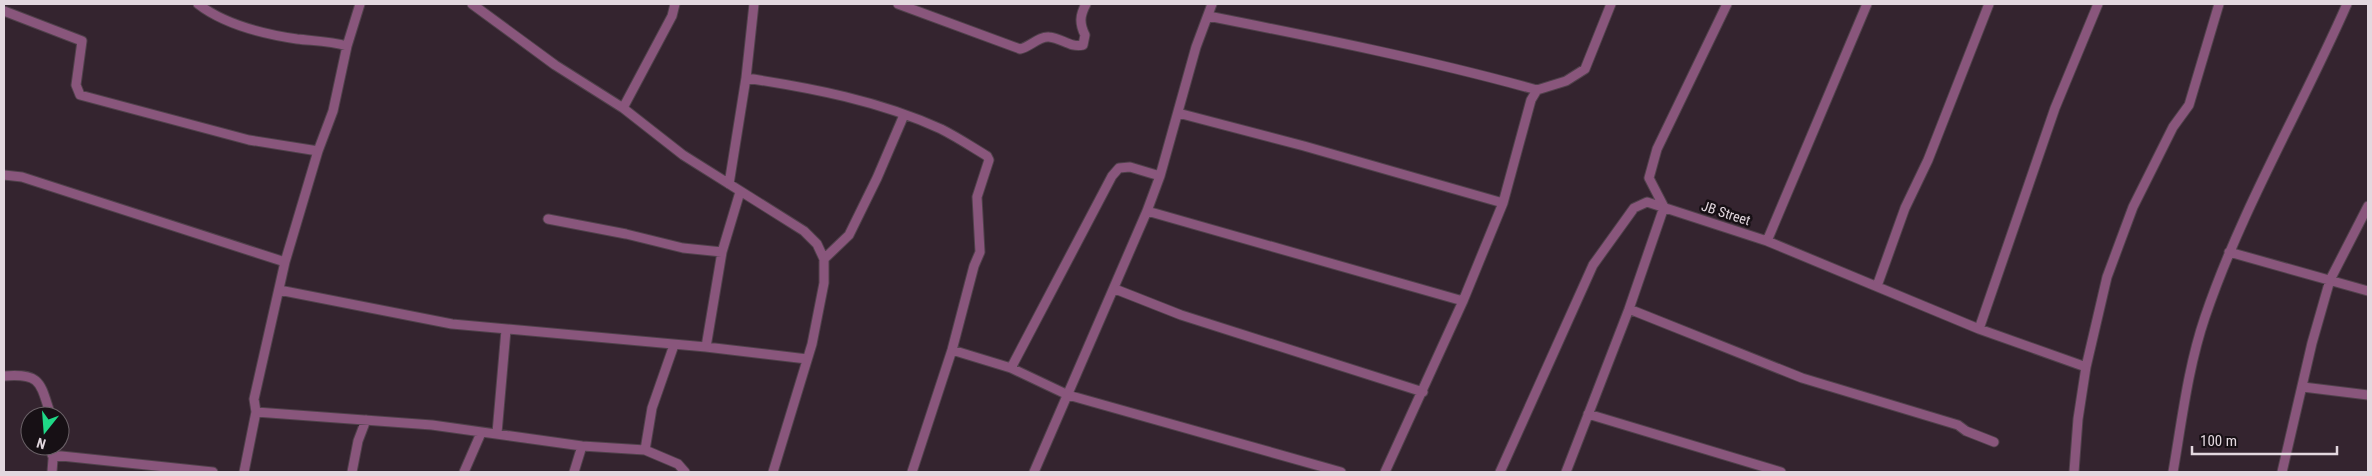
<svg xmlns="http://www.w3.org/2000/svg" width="2372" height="476" font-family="'Roboto Condensed',sans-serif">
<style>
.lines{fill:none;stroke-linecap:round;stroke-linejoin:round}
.street-casing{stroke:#50414b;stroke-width:11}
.street{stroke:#89567c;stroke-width:9}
.labels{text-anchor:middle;stroke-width:5;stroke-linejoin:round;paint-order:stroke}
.street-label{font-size:14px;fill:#e3d8df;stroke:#171015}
</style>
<rect width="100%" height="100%" fill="#34242f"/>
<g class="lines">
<!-- street casing -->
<g class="street-casing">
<path id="street" d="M198 4C225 25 263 34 297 39 314 41 330 41 347 46
M472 4 555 65 623 108 683 155 804 231 817 244 824 259V283L812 344 773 472
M898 4 1020 49C1030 47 1039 36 1049 37 1062 38 1070 48 1083 45L1085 35C1079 23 1080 15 1086 4
M4 11 82 41 76 85 80 95 249 140 318 151
M1208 16C1319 38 1429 60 1537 90
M746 78C812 88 880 101 941 129 957 137 972 147 987 156L989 160 977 197 980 252 974 266 952 350 912 472
M623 108 672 16 675 4
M1178 113 1304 146 1503 203
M4 175 22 177 285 262
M729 184 746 78 754 4
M1147 211 1463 301
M548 219 626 234 683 248 722 252 740 192
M1767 241 1867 4
M2229 252 2368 291
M824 259 849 235 877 178 904 115
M1877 286 1905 208 1928 160 1989 4
M1115 289 1181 315 1423 392
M279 290 452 324 706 347 807 359
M1629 309 1802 378 1958 425 1966 431 1994 442
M1979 329 2055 108 2098 4
M706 347 722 252
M952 350 1011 368 1068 395 1341 472
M1011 368 1112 176 1119 168 1130 167 1160 176
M4 376C42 373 40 383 51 416
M2303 387 2368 395
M256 412 432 425 582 446 645 450 678 464 685 472
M1588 414 1781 472
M497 433 506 330
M645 450 652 408 674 345
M52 455 213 472
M52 472 54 446
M244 472 256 412 254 399 285 262 318 151 333 111 347 46 360 4
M352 472 358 441 366 420
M464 472 481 433
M574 472 582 446
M1034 472 1147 211 1160 176 1196 47 1212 4
M1385 472 1463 301 1503 203 1531 100 1537 90 1566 81 1585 69 1611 4
M1500 472 1593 265 1634 208 1647 202 1767 241 1979 329 2086 367
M1566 472 1629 309 1664 207 1649 178 1657 149 1727 4
M2074 472 2078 419 2086 367 2107 277 2133 207 2173 127 2189 105 2219 4
M2173 472C2182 420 2188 367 2205 317 2242 208 2301 109 2347 4
M2282 472 2312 343 2330 280 2368 206"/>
</g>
<!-- street -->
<use href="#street" class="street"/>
</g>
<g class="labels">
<!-- street labels -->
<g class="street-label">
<text transform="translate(1726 213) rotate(18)" y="5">JB Street</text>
</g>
</g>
<!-- border -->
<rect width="2372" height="476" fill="none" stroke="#e3d8df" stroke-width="10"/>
<!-- north arrow -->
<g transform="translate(45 431) rotate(197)"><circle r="24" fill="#171015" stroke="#696066"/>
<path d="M0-4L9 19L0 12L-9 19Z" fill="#1fd887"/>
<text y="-8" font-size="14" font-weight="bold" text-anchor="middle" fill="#e3d8df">N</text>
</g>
<!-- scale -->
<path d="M2192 446v8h145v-8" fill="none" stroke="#e3d8df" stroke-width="2.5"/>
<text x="2200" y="446" font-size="15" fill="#e3d8df" stroke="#171015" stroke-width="4" paint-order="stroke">100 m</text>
</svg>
